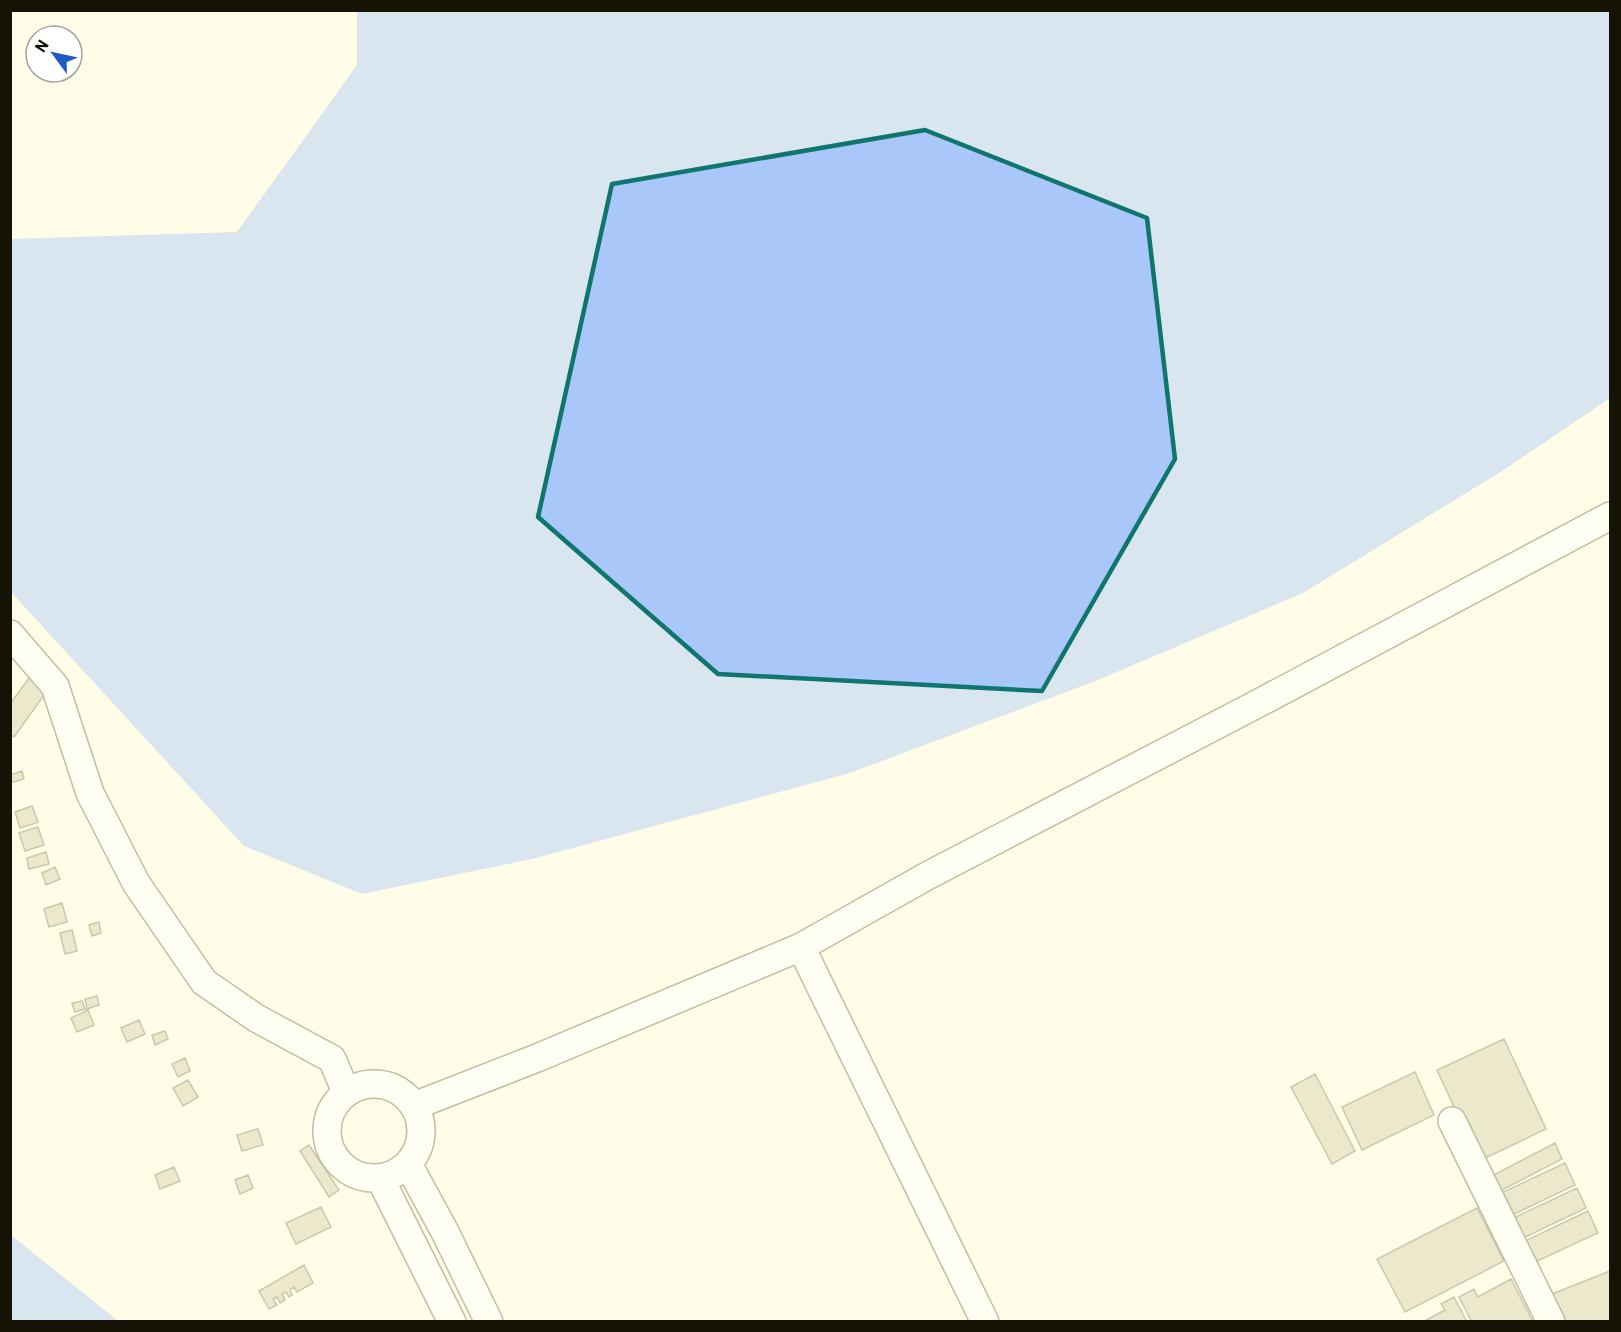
<svg xmlns="http://www.w3.org/2000/svg" width="1621" height="1332" font-family="Barlow,sans-serif">
<style>
.water{fill:#aac7f9}
.building{fill:#d3cfac;stroke:#8b8766;stroke-width:1.5}
.lines{fill:none;stroke-linecap:round;stroke-linejoin:round}
.minor-casing{stroke:#747150;stroke-width:30}
.minor{stroke:#fff;stroke-width:27}
.marked{fill:none;stroke:#0f766e;stroke-width:4.5;stroke-linejoin:round}
</style>
<rect width="100%" height="100%" fill="#fffde7"/>
<!-- water -->
<path class="water" d="M357 11H1610V398L1502 471 1303 593 1093 682 850 773 532 859 362 894 244 846 10 591 11 239 237 232 357 65Z
M10 1235H11L118 1321H11Z"/>
<!-- building -->
<path class="building" d="M29 678 47 691 14 737 10 734V704Z
M22 771 24 779 10 783V775Z
M32 806 38 822 20 828 15 812Z
M38 827 44 845 25 851 19 833Z
M46 852 49 864 29 869 27 858Z
M55 867 60 879 46 885 42 873Z
M62 903 67 922 49 927 44 909Z
M99 922 101 933 92 936 89 925Z
M72 930 77 951 65 954 60 933Z
M97 996 99 1005 87 1009 85 999Z
M82 1001 85 1009 75 1012 72 1003Z
M88 1010 94 1025 77 1032 71 1018Z
M139 1020 145 1034 127 1042 121 1028Z
M165 1031 168 1039 155 1045 152 1035Z
M1504 1039 1546 1129 1479 1161 1437 1070Z
M185 1058 190 1071 178 1077 172 1064Z
M1415 1072 1434 1115 1362 1150 1342 1107Z
M1315 1074 1355 1151 1332 1164 1291 1087Z
M188 1080 198 1097 183 1106 173 1088Z
M258 1129 263 1145 242 1151 237 1135Z
M1555 1143 1562 1159 1496 1193 1488 1178Z
M309 1145 339 1190 329 1197 300 1151Z
M1565 1163 1575 1185 1508 1217 1497 1195Z
M174 1167 180 1181 160 1189 155 1175Z
M248 1175 253 1188 240 1194 235 1180Z
M1577 1188 1586 1208 1517 1241 1507 1221Z
M321 1207 331 1227 296 1244 286 1223Z
M1477 1208 1504 1261 1405 1312 1377 1259Z
M1588 1211 1598 1233 1533 1263 1523 1242Z
M304 1265 313 1283 297 1292 294 1287 290 1290 292 1295 289 1297 286 1292 282 1294 285 1300 280 1303 277 1297 273 1299 277 1305 269 1309 259 1291Z
M1610 1271V1322H1563L1552 1294Z
M1511 1279 1533 1322H1472L1459 1297 1474 1289 1478 1297Z
M1454 1297 1467 1322H1423L1445 1310 1441 1304Z"/>
<g class="lines">
<!-- minor casing -->
<g class="minor-casing">
<path id="minor" d="M10 634 55 686 90 793 136 883 204 982 256 1018 332 1059 346 1092
M801 947 985 1322
M327 1131a47 47 0 1 1 94 0a47 47 0 1 1-94 0Z
M414 1106 537 1058 801 947 927 876 1259 703 1610 516
M1452 1121 1551 1322
M408 1164 445 1232 489 1322
M380 1178 452 1322"/>
</g>
<!-- minor -->
<use href="#minor" class="minor"/>
</g>
<!-- marked area -->
<path d="M0 0H1621V1332H0ZM925 130 1147 218 1175 459 1042 691 718 674 538 517 612 184Z" fill="#fffde7" fill-opacity=".55" fill-rule="evenodd"/>
<path class="marked" d="M925 130 1147 218 1175 459 1042 691 718 674 538 517 612 184Z"/>
<!-- border -->
<rect width="1621" height="1332" fill="none" stroke="#141306" stroke-width="24"/>
<!-- north arrow -->
<g transform="translate(54 54) rotate(303)"><circle r="28" fill="#ffffff" stroke="#a1a19b" stroke-width="1.5"/>
<path d="M0-4.5L10 22L0 15L-10 22Z" fill="#1e59c5"/>
<text y="-9" font-size="16" font-weight="bold" text-anchor="middle" fill="#141306">N</text>
</g>
</svg>
